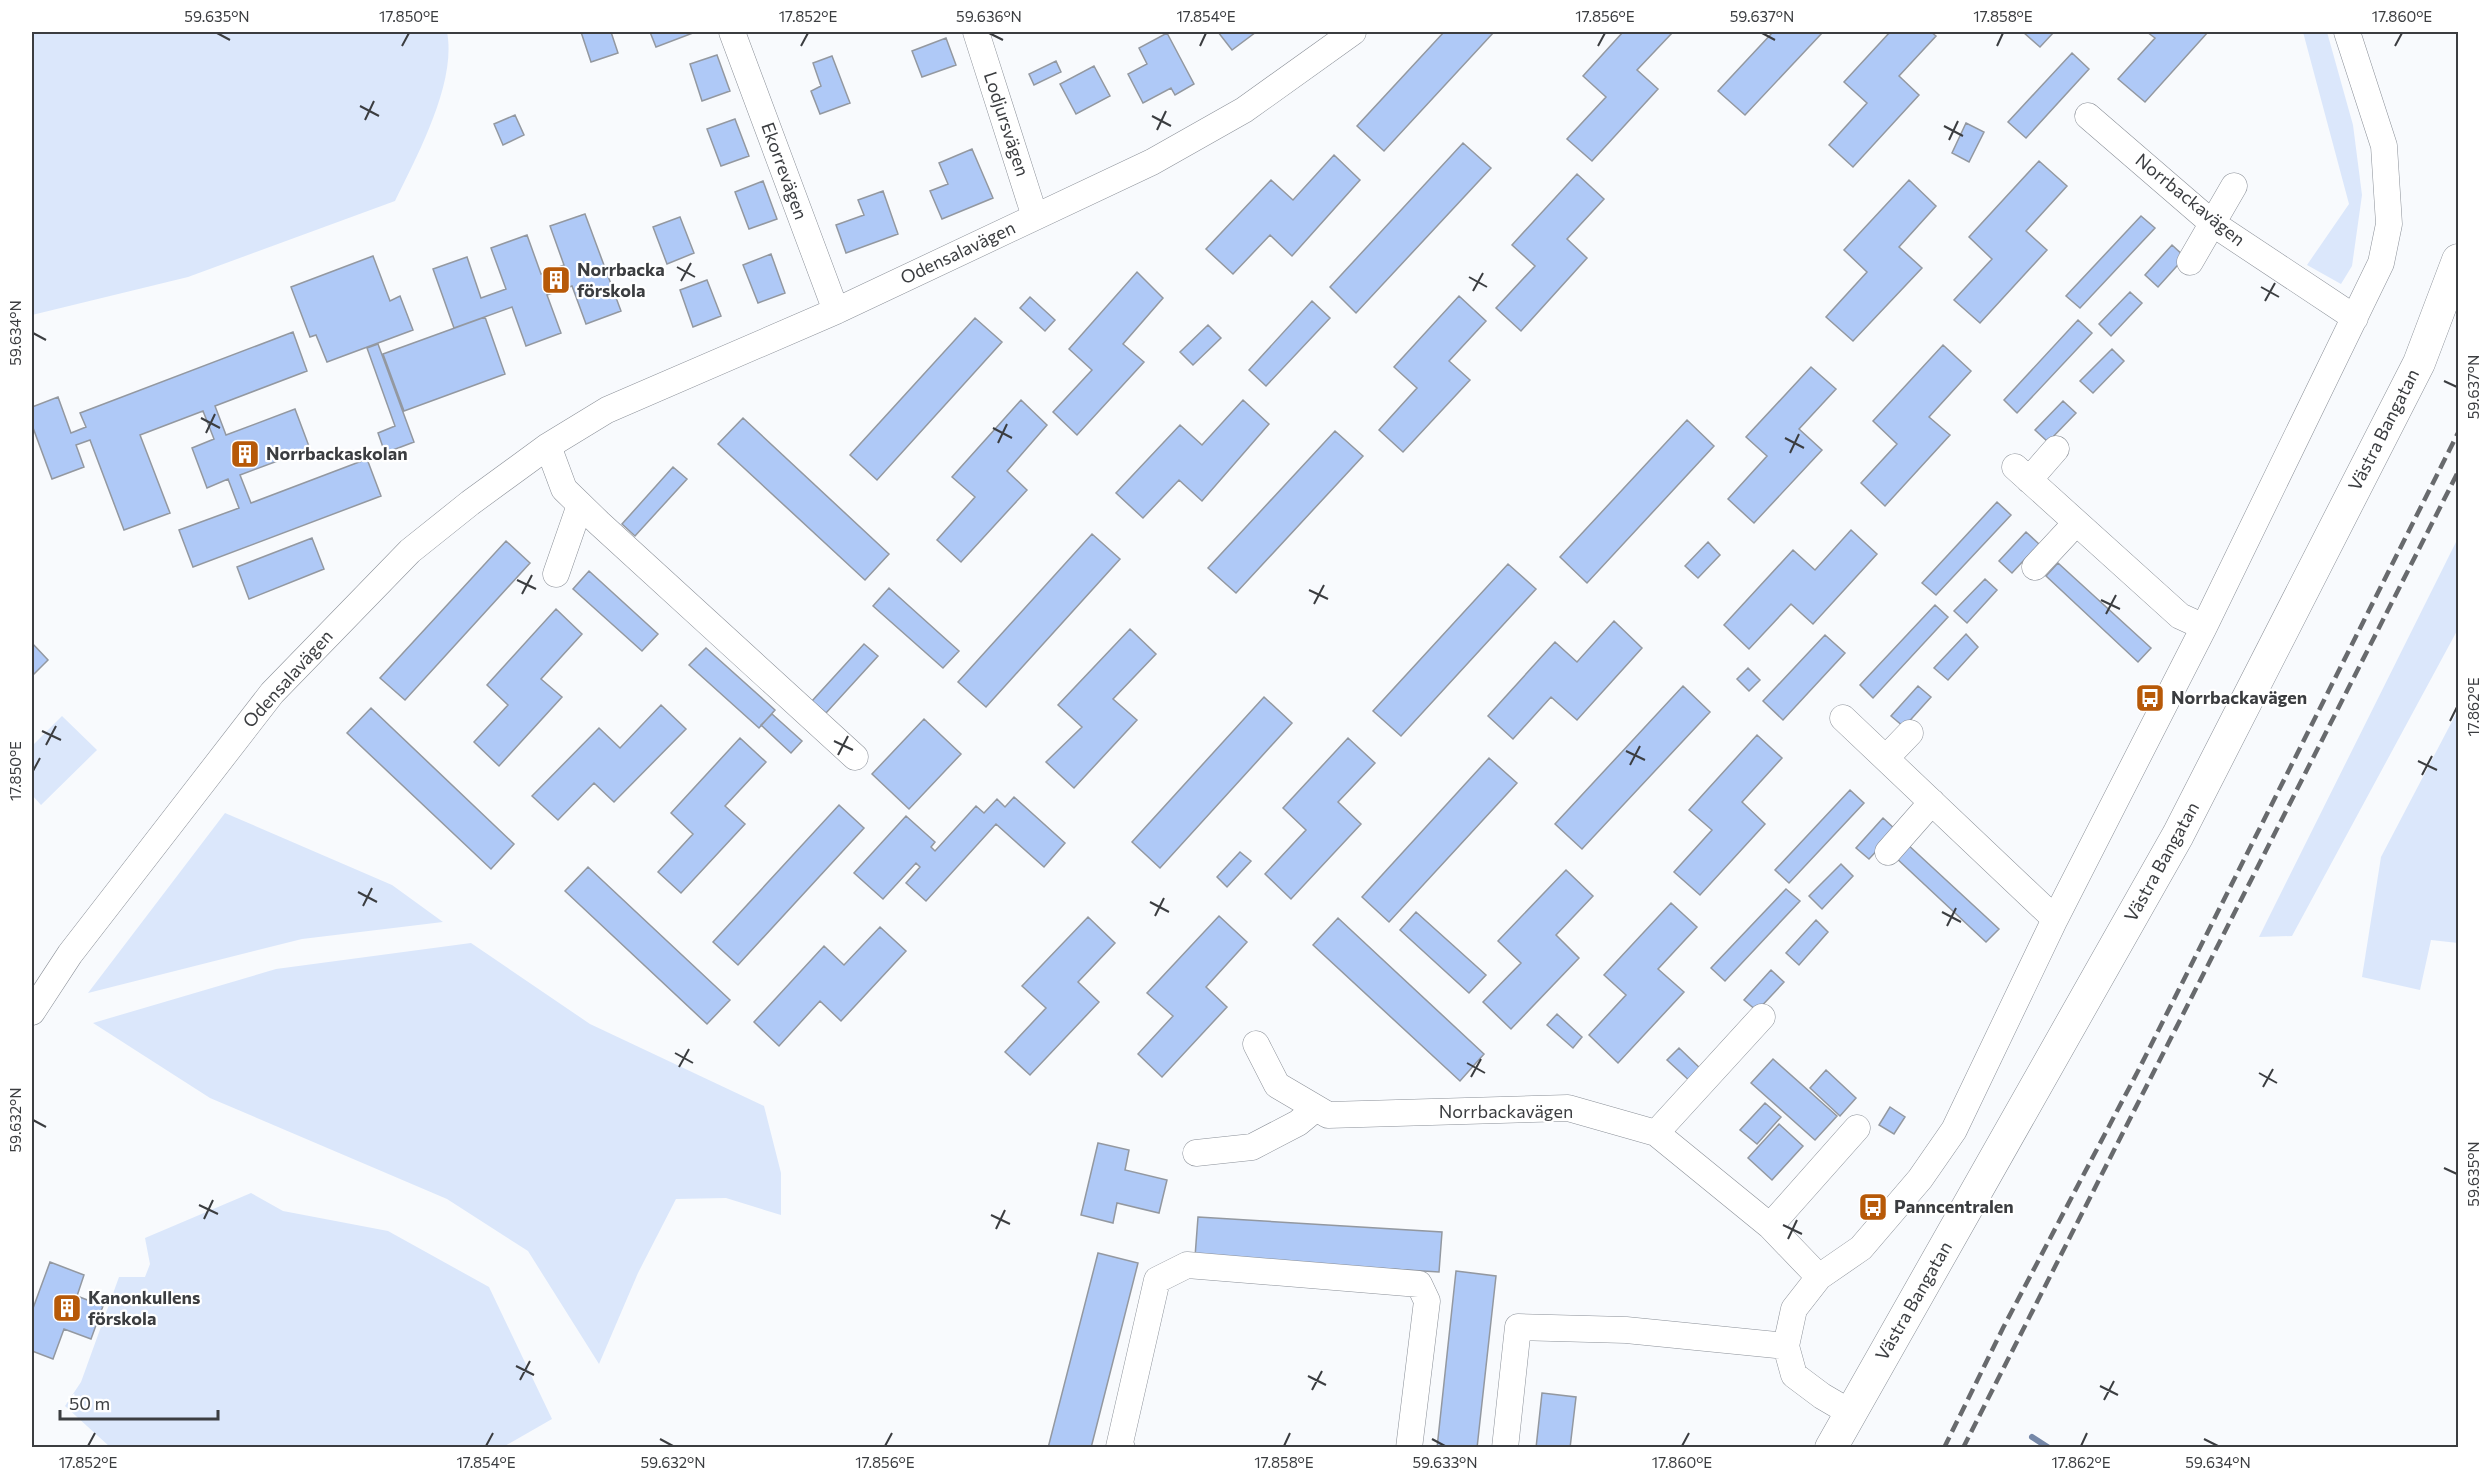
<svg xmlns="http://www.w3.org/2000/svg" width="2490" height="1479" font-family="Commissioner,sans-serif">
<style>
.green{fill:#dbe7fb}
.lines{fill:none;stroke-linecap:round;stroke-linejoin:round}
.stream{stroke:#7688a8;stroke-width:6}
.building{fill:#afc9f7;stroke:#9398a0;stroke-width:1.5}
.minor-casing{stroke:#8b9098;stroke-width:27}
.tertiary-casing{stroke:#8b9098;stroke-width:33}
.minor{stroke:#fff;stroke-width:26}
.tertiary{stroke:#fff;stroke-width:32}
.rail{stroke:#686a6d;stroke-width:4.5;stroke-dasharray:12 6;stroke-linecap:butt}
.ticks{fill:none;stroke:#3b3d40;stroke-width:2}
.labels{text-anchor:middle;stroke-width:4.5;stroke-linejoin:round;paint-order:stroke}
.street-label{font-size:18px;fill:#3b3d40;stroke:#fff}
.poi-label{font-size:18px;font-weight:bold;fill:#3b3d40;stroke:#fff;text-anchor:start}
.neatline{fill:none;stroke:#3b3d40;stroke-width:2}
.ticks-label{font-size:15px;text-anchor:middle;fill:#3b3d40}
</style>
<rect width="100%" height="100%" fill="#f8fafd"/>
<!-- green -->
<path class="green" d="M32 32H447C457 82 417 156 395 201L188 277 32 315Z
M2303 32H2327L2353 125 2362 195 2352 266 2341 284 2307 265 2349 204Z
M2458 538V629L2292 936 2259 937Z
M2458 710V943L2431 940 2420 990 2362 977 2381 857Z
M62 716 97 750 41 805 32 795V746Z
M225 813 392 885 443 922 302 939 88 993Z
M471 943 590 1024 764 1106 781 1173V1215L726 1198 676 1199 638 1273 599 1364 528 1251 447 1199 210 1098 93 1023 276 969Z
M251 1193 283 1211 388 1231 489 1287 552 1419 503 1447H110L65 1406 81 1382 119 1277H145L150 1264 145 1238Z"/>
<g class="lines">
<!-- stream -->
<path class="stream" d="M2032 1437 2049 1448"/>
</g>
<!-- building -->
<path class="building" d="M581 32H611L618 53 591 62Z
M650 32H692L693 33 656 47Z
M1218 32H1256L1232 50Z
M1444 32H1494L1384 151 1357 126Z
M1623 32H1673L1637 70 1658 89 1592 161 1567 139 1606 97 1583 76Z
M1773 32H1823L1745 115 1718 91Z
M1890 32H1931L1936 36 1899 76 1919 95 1853 167 1829 145 1867 103 1844 82Z
M2023 32H2054L2040 47Z
M2147 32H2208L2145 102 2118 79 2155 38Z
M1167 33 1194 84 1175 95 1171 88 1143 103 1128 74 1147 64 1139 48Z
M946 38 956 65 922 77 912 51Z
M2072 53 2089 69 2026 138 2008 122Z
M717 55 730 91 702 101 690 64Z
M832 56 850 103 820 114 811 91 821 86 813 63Z
M1056 61 1061 72 1034 85 1029 74Z
M1094 66 1110 96 1076 114 1060 84Z
M515 115 524 135 503 145 494 124Z
M735 119 749 156 721 166 707 129Z
M1966 123 1984 132 1969 162 1952 153Z
M1463 143 1491 168 1356 313 1330 287Z
M972 149 993 198 942 219 930 191 948 184 939 163Z
M1334 155 1360 180 1292 256 1270 235 1233 274 1206 249 1271 180 1293 200Z
M2039 161 2067 186 2026 231 2047 250 1980 323 1954 300 1992 259 1969 237Z
M1577 174 1604 199 1567 239 1587 258 1521 331 1496 308 1535 266 1512 245Z
M1909 180 1936 206 1899 247 1922 268 1853 341 1826 317 1867 272 1844 250Z
M763 181 777 219 749 229 735 192Z
M883 191 898 234 846 253 836 225 864 215 858 200Z
M585 214 621 311 586 324 572 286 547 295 561 333 526 346 512 307 454 328 433 269 467 257 481 298 506 289 491 248 527 235 541 274 564 265 550 226Z
M2141 216 2155 228 2080 308 2066 296Z
M680 217 694 253 667 264 653 227Z
M2172 245 2185 257 2158 287 2145 275Z
M771 254 785 293 758 303 743 265Z
M373 256 390 301 400 296 413 330 327 362 316 335 310 337 291 287Z
M1137 272 1163 298 1123 344 1144 362 1077 435 1053 412 1092 370 1069 349Z
M707 280 721 316 693 327 680 290Z
M2130 292 2142 303 2111 336 2099 324Z
M1459 296 1486 321 1449 361 1470 380 1403 452 1379 430 1417 388 1394 367Z
M1030 297 1055 320 1045 331 1020 308Z
M1312 301 1330 318 1266 386 1249 370Z
M485 317 505 374 404 411 383 354Z
M975 318 1002 342 877 480 850 455Z
M2078 320 2092 333 2017 413 2004 400Z
M1208 325 1221 338 1193 365 1180 352Z
M293 332 307 371 215 406 226 435 295 409 310 449 240 475 251 503 367 459 381 496 193 567 179 530 239 508 228 479 207 488 192 448 214 439 203 411 140 435 170 513 124 530 90 440 76 445 84 467 52 479 32 425V407L58 397 71 433 86 427 80 413Z
M378 344 414 442 385 453 378 433 395 426 367 348Z
M1943 345 1971 371 1929 417 1950 435 1885 506 1861 483 1897 444 1873 421Z
M2112 349 2124 361 2093 393 2080 381Z
M1811 367 1836 389 1799 429 1822 450 1754 523 1728 499 1767 456 1746 437Z
M1021 400 1047 425 1007 471 1027 490 961 562 937 540 975 497 952 477Z
M1243 400 1269 424 1202 501 1179 480 1143 518 1116 493 1180 425 1202 445Z
M2063 401 2076 413 2048 442 2035 430Z
M743 418 889 554 865 580 718 444Z
M1687 420 1714 446 1587 583 1560 557Z
M1335 431 1363 456 1236 593 1208 568Z
M673 467 687 479 635 536 622 524Z
M1997 502 2011 515 1936 595 1922 583Z
M1851 530 1877 554 1813 624 1791 604 1749 649 1724 625 1793 550 1815 570Z
M2026 532 2039 544 2012 573 1999 561Z
M1092 534 1120 559 986 707 958 682Z
M312 538 324 569 249 599 237 567Z
M506 541 530 563 405 700 380 678Z
M1708 542 1720 555 1698 578 1685 566Z
M2058 563 2151 648 2138 662 2046 576Z
M1508 564 1536 589 1401 736 1373 711Z
M589 571 658 634 642 651 573 589Z
M1985 579 1997 590 1967 623 1954 611Z
M889 588 959 651 943 668 873 606Z
M1935 605 1948 617 1873 698 1860 685Z
M556 609 582 634 541 679 562 697 499 766 474 742 508 705 487 685Z
M1614 621 1642 648 1577 720 1551 697 1513 739 1488 716 1555 642 1577 662Z
M1130 629 1156 654 1113 699 1137 720 1074 788 1046 762 1082 727 1058 705Z
M1966 634 1978 647 1948 680 1934 668Z
M1825 635 1845 653 1783 720 1763 701Z
M32 643 48 660 32 676Z
M864 644 878 656 826 713 812 701Z
M706 648 775 710 759 728 689 665Z
M1748 668 1760 680 1749 691 1737 679Z
M1683 686 1710 712 1582 849 1555 824Z
M1918 686 1931 697 1904 727 1891 716Z
M1264 697 1292 723 1160 868 1132 842Z
M661 705 686 729 614 802 594 783 558 820 532 796 599 728 620 748Z
M371 708 514 844 491 869 347 733Z
M772 714 802 741 791 753 761 725Z
M924 719 961 754 909 809 872 774Z
M1757 735 1782 758 1742 802 1765 824 1700 895 1674 872 1712 830 1689 810Z
M740 738 766 762 725 806 745 824 681 893 658 872 693 834 671 813Z
M1348 738 1375 763 1338 802 1361 824 1291 899 1265 874 1306 830 1283 808Z
M1489 758 1517 783 1389 922 1362 897Z
M1850 790 1864 803 1789 883 1775 870Z
M1014 797 1065 843 1044 867 996 824 926 901 906 883 920 867 916 863 883 899 854 873 906 816 935 842 931 847 935 851 976 806 984 813 997 799 1005 807Z
M839 805 864 828 738 965 713 942Z
M1883 818 1896 830 1869 859 1856 848Z
M1906 843 1999 929 1986 942 1894 856Z
M1240 852 1251 861 1227 887 1217 877Z
M1841 864 1853 876 1822 909 1809 896Z
M588 867 730 1000 707 1024 565 891Z
M1566 870 1593 896 1556 935 1579 958 1511 1029 1483 1002 1521 963 1498 941Z
M1786 889 1800 901 1725 981 1711 968Z
M1671 903 1697 927 1658 969 1684 992 1618 1063 1589 1035 1626 995 1604 975Z
M1416 912 1486 975 1469 993 1400 930Z
M1219 916 1247 942 1206 987 1227 1007 1162 1077 1138 1054 1173 1016 1147 993Z
M1088 917 1115 943 1078 982 1099 1002 1030 1075 1005 1052 1046 1008 1022 986Z
M1338 918 1484 1054 1460 1081 1313 945Z
M1816 920 1828 932 1799 965 1786 953Z
M880 927 906 951 841 1021 820 1001 779 1046 754 1022 824 946 844 965Z
M1771 970 1784 982 1757 1011 1744 1000Z
M1557 1014 1582 1037 1573 1048 1547 1025Z
M1679 1048 1703 1071 1692 1083 1667 1060Z
M1773 1059 1837 1116 1815 1140 1751 1083Z
M1826 1070 1856 1098 1840 1116 1810 1088Z
M1765 1103 1781 1117 1757 1144 1740 1130Z
M1890 1107 1905 1117 1894 1134 1879 1125Z
M1779 1124 1803 1146 1772 1180 1748 1158Z
M1098 1143 1129 1150 1125 1170 1167 1180 1159 1213 1117 1203 1113 1223 1081 1215Z
M1198 1217 1442 1232 1439 1272 1195 1257Z
M1098 1253 1138 1263 1091 1448H1048Z
M50 1262 84 1275 77 1296 103 1306 91 1339 64 1329 53 1359 32 1351V1311Z
M1456 1271 1496 1276 1477 1448H1437Z
M1542 1393 1576 1397 1570 1448H1536Z"/>
<g class="lines">
<!-- minor casing -->
<g class="minor-casing">
<path id="minor" d="M732 32 836 311
M976 32 1035 217
M2088 116 2212 223 2355 318
M2190 262 2234 186
M548 446 564 489 599 523 855 757
M2015 467 2180 616 2204 627
M2029 480 2056 449
M2035 567 2075 524
M556 574 580 505
M1843 718 2055 919
M1886 758 1910 733
M1888 852 1932 802
M32 1012 70 954 272 693 410 551 470 503 548 446 607 410 836 311 1152 162 1244 110 1353 32
M1256 1044 1277 1085 1328 1115 1568 1108 1656 1133 1770 1226 1819 1277
M1656 1133 1762 1017
M1196 1153 1252 1147 1298 1123 1315 1109
M1770 1226 1857 1128
M1851 1413 1822 1396 1794 1375 1786 1346 1794 1309 1819 1277 1861 1248 1920 1179 1954 1130 2055 919 2204 627 2381 263 2389 224 2384 146 2347 32
M1122 1448 1119 1447 1157 1280 1187 1265 1419 1284 1427 1301 1409 1448
M1505 1448 1518 1327 1626 1330 1786 1346"/>
</g>
<!-- tertiary casing -->
<g class="tertiary-casing">
<path id="tertiary" d="M1831 1448 2178 835 2419 363 2458 260"/>
</g>
<!-- minor -->
<use href="#minor" class="minor"/>
<!-- tertiary -->
<use href="#tertiary" class="tertiary"/>
<!-- rail -->
<path class="rail" d="M1944 1448 2003 1328 2138 1071 2458 433
M1963 1448 2458 472"/>
</g>
<!-- ticks -->
<path class="ticks" d="M217 33 230 40M989 33 1003 40M1762 33 1775 40M402 46 409 33M801 46 808 33M1200 46 1206 33M1598 46 1605 33M1997 46 2003 33M2395 46 2402 33M360 106 379 116M1152 116 1171 126M365 120 374 101M1944 126 1963 136M1157 130 1166 111M1949 140 1958 121M677 267 695 277M1469 277 1487 287M681 281 691 263M2261 287 2279 297M1473 291 1483 273M2265 301 2275 283M33 333 46 340M2444 381 2457 387M201 418 220 428M993 428 1012 438M206 433 215 414M1785 438 1804 448M998 443 1007 424M1790 453 1799 434M517 580 536 589M1309 590 1328 599M522 594 532 575M2101 600 2120 609M1314 604 1324 585M2106 614 2116 595M2450 721 2457 707M42 731 61 740M834 741 853 750M46 745 56 726M1626 751 1645 760M838 755 848 736M2418 761 2437 770M1630 765 1640 746M33 771 40 758M2422 775 2432 756M358 892 377 902M1150 902 1169 912M363 906 372 888M1942 912 1961 922M1155 916 1164 898M1947 926 1956 908M675 1053 693 1063M1467 1063 1485 1073M679 1067 689 1049M2259 1073 2277 1083M1471 1077 1481 1059M2263 1087 2273 1069M33 1120 46 1127M2444 1168 2457 1174M199 1205 218 1214M991 1215 1010 1224M204 1219 213 1200M1783 1225 1802 1234M996 1229 1005 1210M1788 1239 1797 1220M516 1366 534 1375M1308 1376 1326 1385M520 1380 530 1361M2100 1386 2118 1395M1312 1390 1322 1371M2104 1400 2114 1381M660 1439 673 1446M1432 1439 1445 1446M2204 1439 2218 1446M88 1446 95 1433M486 1446 493 1433M885 1446 892 1433M1284 1446 1290 1433M1682 1446 1689 1433M2081 1446 2087 1433"/>
<!-- icons -->
<defs>
<g id="building-square" transform="scale(1.5)"><rect x="-9" y="-9" width="18" height="18" rx="4" fill="#b75908" stroke="#fff"/><path d="M-4-6H4V6H1V3H-1V6H-4ZM-2.5-4.3h1.7v1.8h-1.7ZM.8-4.3h1.7v1.8H.8ZM-2.5-1h1.7V.8h-1.7ZM.8-1h1.7V.8H.8Z" fill="#fff"/></g>
<g id="bus-square" transform="scale(1.5)"><rect x="-9" y="-9" width="18" height="18" rx="4" fill="#b75908" stroke="#fff"/><path d="M-5-6H5V4H4V6H2V4H-2V6H-4V4H-5ZM-3.5-4V0h7V-4ZM-3.5 1.2v1.5H-2V1.2ZM2 1.2v1.5H3.5V1.2Z" fill="#fff"/></g>
</defs>
<g fill-rule="evenodd">
<use href="#building-square" x="556" y="280"/>
<use href="#building-square" x="245" y="454"/>
<use href="#bus-square" x="2150" y="698"/>
<use href="#bus-square" x="1873" y="1207"/>
<use href="#building-square" x="67" y="1308"/>
</g>
<g class="labels">
<!-- street labels -->
<g class="street-label">
<text transform="translate(1006 124) rotate(72)" y="6">Lodjursvägen</text>
<text transform="translate(784 171) rotate(70)" y="6">Ekorrevägen</text>
<text transform="translate(2190 200) rotate(39)" y="6">Norrbackavägen</text>
<text transform="translate(958 253) rotate(-25)" y="6">Odensalavägen</text>
<text transform="translate(2384 430) rotate(-63)" y="6">Västra Bangatan</text>
<text transform="translate(288 679) rotate(-48)" y="6">Odensalavägen</text>
<text transform="translate(2162 862) rotate(-61)" y="6">Västra Bangatan</text>
<text x="1506" y="1118">Norrbackavägen</text>
<text transform="translate(1914 1301) rotate(-60)" y="6">Västra Bangatan</text>
</g>
<!-- poi labels -->
<g class="poi-label">
<text x="577" y="276">Norrbacka<tspan x="577" dy="21">förskola</tspan></text>
<text x="266" y="460">Norrbackaskolan</text>
<text x="2171" y="704">Norrbackavägen</text>
<text x="1894" y="1213">Panncentralen</text>
<text x="88" y="1304">Kanonkullens<tspan x="88" dy="21">förskola</tspan></text>
</g>
</g>
<!-- border -->
<rect width="2490" height="1479" fill="none" stroke="#ffffff" stroke-width="66"/>
<!-- scale -->
<path d="M60 1410v9h158v-9" fill="none" stroke="#3b3d40" stroke-width="3"/>
<text x="69" y="1410" font-size="18" fill="#3b3d40" stroke="#ffffff" stroke-width="4.5" paint-order="stroke">50 m</text>
<rect x="33" y="33" width="2424" height="1413" class="neatline"/>
<g class="ticks-label">
<text x="217" y="22">59.635°N</text>
<text x="409" y="22">17.850°E</text>
<text x="808" y="22">17.852°E</text>
<text x="989" y="22">59.636°N</text>
<text x="1206" y="22">17.854°E</text>
<text x="1605" y="22">17.856°E</text>
<text x="1762" y="22">59.637°N</text>
<text x="2003" y="22">17.858°E</text>
<text x="2402" y="22">17.860°E</text>
<text transform="translate(16 333) rotate(-90)" y="5">59.634°N</text>
<text transform="translate(2474 387) rotate(-90)" y="5">59.637°N</text>
<text transform="translate(2474 707) rotate(-90)" y="5">17.862°E</text>
<text transform="translate(16 771) rotate(-90)" y="5">17.850°E</text>
<text transform="translate(16 1120) rotate(-90)" y="5">59.632°N</text>
<text transform="translate(2474 1174) rotate(-90)" y="5">59.635°N</text>
<text x="88" y="1468">17.852°E</text>
<text x="486" y="1468">17.854°E</text>
<text x="673" y="1468">59.632°N</text>
<text x="885" y="1468">17.856°E</text>
<text x="1284" y="1468">17.858°E</text>
<text x="1445" y="1468">59.633°N</text>
<text x="1682" y="1468">17.860°E</text>
<text x="2081" y="1468">17.862°E</text>
<text x="2218" y="1468">59.634°N</text>
</g>
</svg>
